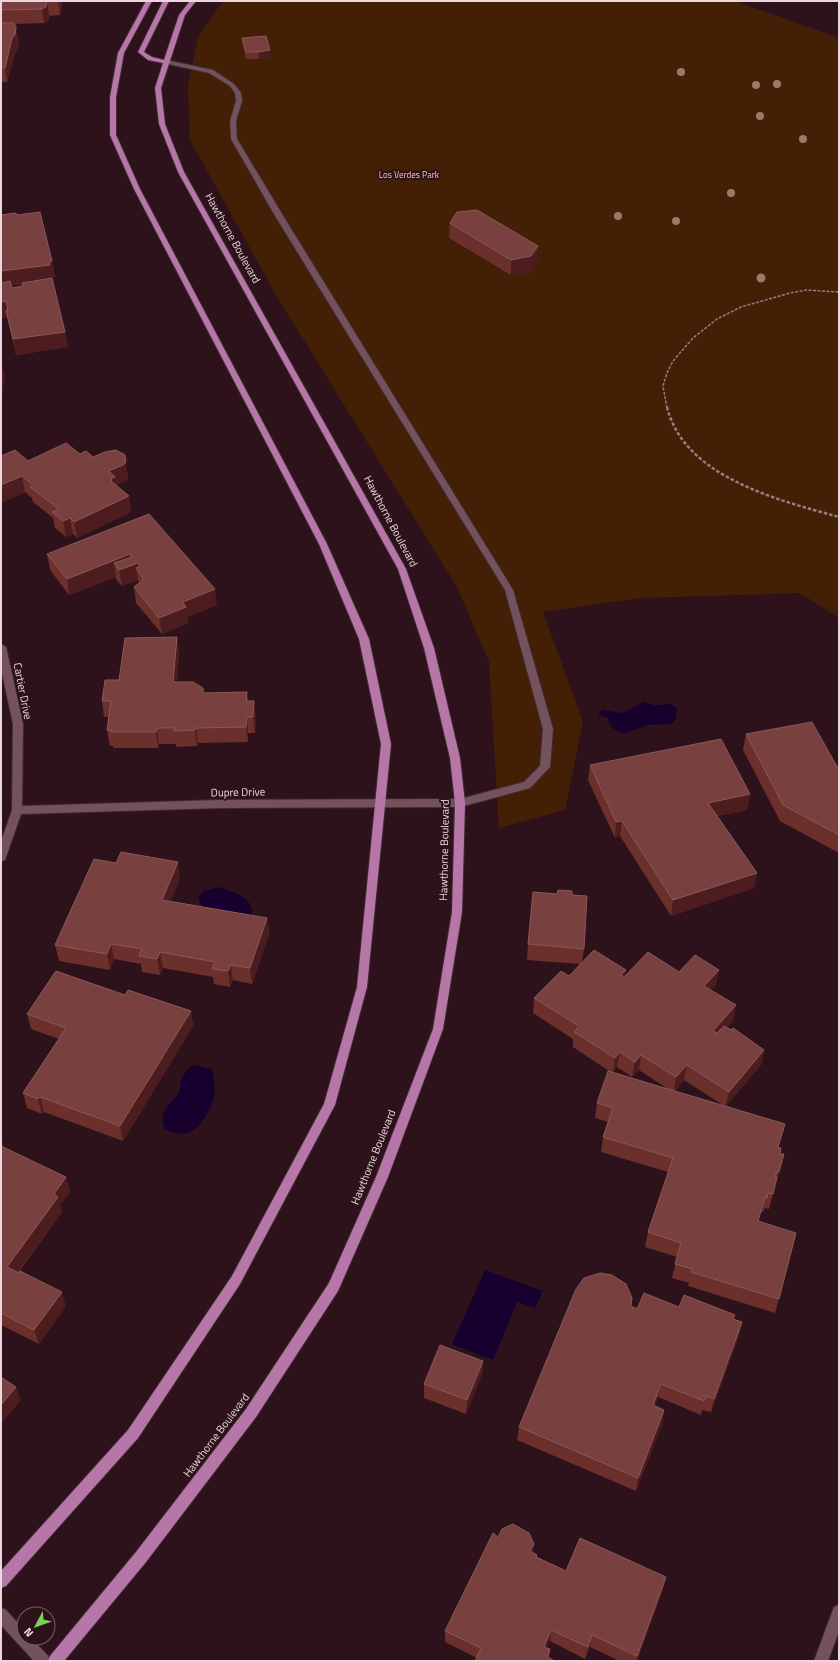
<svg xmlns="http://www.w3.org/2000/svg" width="840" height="1662" font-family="'Titillium Web',sans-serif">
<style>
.green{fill:#432005}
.water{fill:#17002e}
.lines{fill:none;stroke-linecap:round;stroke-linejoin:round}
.lane-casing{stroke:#3f2c32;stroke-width:2}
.street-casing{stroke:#3f2c32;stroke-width:2}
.primary-casing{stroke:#3f2c32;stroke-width:2}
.path-far1{stroke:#947d84;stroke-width:1.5;stroke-dasharray:3 1.5;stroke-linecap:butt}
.path{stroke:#947d84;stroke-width:2.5;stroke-dasharray:3.5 2;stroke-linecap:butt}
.lane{fill:#74525d;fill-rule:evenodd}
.street{fill:#74525d;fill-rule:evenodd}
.primary{fill:#b677a8;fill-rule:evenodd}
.tree{fill:#9f7769}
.wall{fill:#6b2f2c;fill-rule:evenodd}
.shaded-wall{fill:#4c1c1e}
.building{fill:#78413f;stroke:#8a5858}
.labels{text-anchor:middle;stroke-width:4;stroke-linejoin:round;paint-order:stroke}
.far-park-label{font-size:9px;fill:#fdc9a8;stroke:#2d121c}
.street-label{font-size:11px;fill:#ebd7dd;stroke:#2d121c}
</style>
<rect width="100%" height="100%" fill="#2d121c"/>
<!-- green -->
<path class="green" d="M224 1H735L839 38V618L800 593 640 598 543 612 583 722 565 810 499 828 489 662 457 587 276 295 190 140 188 85 198 37 218 8Z"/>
<!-- water -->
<path class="water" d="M644 702C648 703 651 704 654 705 664 707 666 699 677 709L676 719 672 724 647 725 624 734C615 730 609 728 608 718L599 715V713L603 710 622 713Z
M218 887C231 891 257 898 251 916L229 914C223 908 215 909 207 910L201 905 198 898 203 892Z
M193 1065 212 1069C213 1078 216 1088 214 1097 211 1109 200 1130 187 1133 181 1135 171 1131 165 1130 157 1112 170 1104 180 1092 179 1080 184 1072 193 1065Z
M485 1270 543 1291 535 1308 517 1302 493 1360 452 1344Z"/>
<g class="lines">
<!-- lane casing -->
<g class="lane-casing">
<path id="lane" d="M166 60 213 70 234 84 241 93 242 101 236 121 237 139 282 214 513 590 553 729 550 767 530 788 460 807 457 806 455 803 457 800 460 799 524 782 540 766 543 729 505 590 274 214 231 139 230 121 236 101 235 93 230 86 209 73 164 63 163 62Z"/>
</g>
<!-- street casing -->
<g class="street-casing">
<path id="street" d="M1 644 6 647 23 724 22 806 220 800 460 799 463 800 465 803 463 806 460 807 220 808 21 814 6 857 5 860 1 861V842L12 810 13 724 1 668Z
M839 1605V1631L828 1661H814L834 1607Z
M1 1608 6 1610 24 1630V1638H31L48 1656 50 1661H34L1 1625Z"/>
</g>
<!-- primary casing -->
<g class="primary-casing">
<path id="primary" d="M146 1H152L124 53 116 97V135L140 189 327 544 369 639 391 744 367 987 335 1105 240 1284 138 1438 6 1586 1 1588V1571L128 1430 232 1276 324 1104 357 987 381 744 359 639 319 544 134 189 110 135V97L118 53Z
M163 1H169L144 52 152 57 164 60 179 15 190 1H196L185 15 161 88 165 124 184 172 406 569 434 648 460 758 465 803 462 912 443 1029 388 1177 338 1291 256 1417 146 1562 64 1661H48L50 1656 136 1552 246 1409 329 1283 376 1177 433 1029 452 912 455 803 450 758 424 648 398 569 178 172 159 124 155 88 163 63 148 60 138 52Z"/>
</g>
<!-- path-far1 -->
<path class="path-far1" d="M667 408 663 386 667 373 673 361 693 338 717 319 741 307 790 293 806 290 839 292"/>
<!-- path -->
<path class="path" d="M667 407C684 477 778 500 839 517"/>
<!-- lane -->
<use href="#lane" class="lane"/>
<!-- street -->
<use href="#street" class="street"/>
<!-- primary -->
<use href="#primary" class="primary"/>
</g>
<!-- trees -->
<g class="tree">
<circle cx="681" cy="72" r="4"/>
<circle cx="777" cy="84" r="4"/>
<circle cx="756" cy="85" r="4"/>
<circle cx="760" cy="116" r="4"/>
<circle cx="803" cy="139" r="4"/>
<circle cx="731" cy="193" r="4"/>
<circle cx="618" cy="216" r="4"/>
<circle cx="676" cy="221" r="4"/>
<circle cx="761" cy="278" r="4.5"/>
</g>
<!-- wall -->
<path class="wall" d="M1 1H62L60 15 49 16 48 21 44 23 14 24 19 42 17 50 15 53 7 82H1Z
M242 38 270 50V57L259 59H246L243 45Z
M17 215 52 261 55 277H52V278L65 332 68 347 16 355 7 317 1 318ZM23 284V286L12 288 11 286Z
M450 223 538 246 537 261 531 272 511 275 449 238Z
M80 454 93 457 127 471 128 478 125 481 116 485 129 496 131 512 77 538 73 534 66 537 55 528 53 518 33 502 32 498 25 492 1 503 28 461Z
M149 514 217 605 187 617 188 623 162 634 136 603 134 587 139 583 138 580 122 586 116 579V577L69 595 50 570 47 554Z
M177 637 179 653 177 682 204 693 247 692 248 701 256 717 255 733H248V742L198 743 197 746 176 747V744H159L158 748H114L113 746H110L107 730 109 717H104L102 701 119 680Z
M746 734 839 770V853L780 821 743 750Z
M590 765 750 794 747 810 717 816 757 873 754 888 671 916 620 836 615 838 588 780Z
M180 878 170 901 267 918 269 934 252 984 233 980 230 987 214 984 213 977 163 968 160 975 142 972 141 964 114 959 110 970 59 961 55 945Z
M572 895 584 949 582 962 625 977 679 972 716 985 711 990 733 1021 727 1027 764 1050 761 1065 726 1106 779 1147 780 1154H784L769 1209 765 1208 763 1212H761L758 1221 779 1299 775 1313 688 1286 689 1283 672 1278 677 1257 645 1247 648 1232 668 1172 601 1152 603 1137 608 1122 595 1118 597 1103 609 1071 573 1047V1039L533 1013 534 998 569 976 580 964 527 960 528 944ZM617 1067 632 1077 639 1070 668 1089 613 1072ZM684 1080 723 1105 675 1091Z
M125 995 191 1011 193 1026 123 1141 44 1112 42 1114 27 1108 23 1093 59 1039 31 1029 27 1014Z
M1 1141 4 1148 66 1177 70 1192 60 1205 62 1212 18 1273 66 1306 39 1344 1 1325Z
M631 1306 637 1309 679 1307 735 1315 734 1319 742 1322 739 1336 711 1412 702 1410 701 1415 658 1397 655 1406 664 1410 662 1424 636 1491 517 1440 519 1427Z
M483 1361 482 1374 466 1414 424 1398V1384Z
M534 1544 533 1553 537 1555V1557L566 1571 666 1577 663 1589 637 1661H620L590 1647 585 1659 550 1641 477 1658 445 1642V1631Z"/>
<!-- shaded-wall -->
<path class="shaded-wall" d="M47 1 49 16 48 21 44 23 42 9Z
M58 1H62L60 15Z
M16 27 19 42 17 50 15 53 7 82 5 68 12 38Z
M270 50V57L259 59 258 52Z
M538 246 537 261 531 272 511 275V260Z
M52 261 55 277H52V280L1 287V271Z
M6 301 9 317 6 310 7 317 1 318V302Z
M65 332 68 347 16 355 13 339Z
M2 363 5 378 1 402V367Z
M125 455 128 478 125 481 116 485 117 492 114 494 109 471Z
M22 476 25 492 1 503V485Z
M129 496 131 512 77 538 74 522Z
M70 518 73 534 66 537 63 521Z
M130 554 132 565 138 563 139 572 136 568 138 580 122 586 119 570 114 563 116 577 69 595 67 579Z
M215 589 217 605 187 617 188 623 162 634 159 618 183 602Z
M177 637 179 653 176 697 173 682Z
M254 701 256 717 255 733 253 717Z
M247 717 248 733V742L246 727Z
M157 728 159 744 158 748 156 732Z
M196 728 198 743 197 746 195 730Z
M750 794 747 810 705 818 708 803Z
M622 821 620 836 615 838 616 822Z
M178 862 180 878 165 916 162 900Z
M757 873 754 888 671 916 673 900Z
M267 918 269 934 252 984 250 968Z
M111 944 114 959 110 970 107 954Z
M160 952 163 968 160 975 157 959Z
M231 965 233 980 230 987 228 971Z
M626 970 624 986 621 975Z
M719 970 716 985 701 1001 704 986Z
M736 1005 733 1021 710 1046 713 1031Z
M191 1011 193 1026 123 1141 120 1126Z
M764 1050 761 1065 725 1107 729 1092Z
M620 1052 617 1067 613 1073 615 1058Z
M641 1055 639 1070 632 1077 635 1062Z
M687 1065 684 1080 674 1092 676 1077Z
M40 1097 44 1112 42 1114 38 1099Z
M2 1142 7 1156 1 1151V1143Z
M66 1177 70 1192 60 1205 62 1212 11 1281 7 1267 54 1194Z
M62 1292 66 1306 39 1344 34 1330Z
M742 1322 739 1336 711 1412 714 1399Z
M483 1361 482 1374 466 1414 467 1400Z
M661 1384 658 1397 650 1419 653 1405Z
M16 1387 21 1400 1 1424V1405Z
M664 1410 662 1424 636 1491 638 1478Z
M534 1544 533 1556 530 1551Z
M666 1577 663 1589 637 1661H636Z
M551 1630 550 1641 542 1658 544 1647Z
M592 1635 590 1647 585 1659 588 1647Z"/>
<!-- building -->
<path class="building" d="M1 1H57H47L46 7 42 9 1 10Z
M1 23H14L16 27 15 35 12 38 5 68H1Z
M266 36 270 50 258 52H246L242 38Z
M477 210 538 246 531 256 511 260 450 223 457 212Z
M40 212 52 261 49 262 50 265 1 271V215L16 213 17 215Z
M52 278 65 332 13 339 6 310H8L6 301 1 302V283L10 281 12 288 23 286 22 283Z
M66 443 80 454 86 451 93 457 105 452 116 450 125 455 126 462 123 465 109 471 115 477 111 479 112 480 111 481 129 496 74 522 70 518 63 521 52 512 59 509 30 487 33 485 22 476 1 485V456L15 450 28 461Z
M149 514 215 589 183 602 186 607 159 618 134 587 142 581 143 578 136 568 140 566 138 563 119 570 114 563 132 557 130 554 67 579 47 554Z
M177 637 173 682H193L203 688V693L247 692 246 701H254L253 717H247L246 727 196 728 195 730 174 731V728H157L156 732H111L112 730H107L111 701H102L105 680H119L125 638Z
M812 722 839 770V835L783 805 746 734Z
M721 739 750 794 708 803 757 873 673 900 622 821 616 822 590 765Z
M121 852 178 862 162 900 267 918 250 968 231 965 228 971 212 969 215 962 160 952 157 959 139 956 142 949 111 944 107 954 55 945 94 859 116 863Z
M558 890 572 891V895L587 896 584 949 528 944 533 892 557 894Z
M594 950 626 970 621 975 624 977 648 952 679 972 695 955 719 970 704 986 736 1005 713 1031 717 1033 724 1026 731 1030 733 1028 764 1050 729 1092 687 1065 676 1077 641 1055 635 1062 620 1052 615 1058 574 1032 579 1026 534 998 561 971 569 976Z
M56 971 125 995 128 990 191 1011 120 1126 40 1097 38 1099 23 1093 66 1028 27 1014Z
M608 1071 785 1124 778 1147 781 1148 780 1154H784L779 1172 777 1171 775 1177H777L773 1194 768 1193 767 1198 765 1197 758 1221 796 1233 779 1299 691 1272 692 1269 675 1264 681 1243 648 1232 673 1158 603 1137 613 1108 597 1103Z
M1 1146 66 1177 54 1194 58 1197 7 1267 19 1273 20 1271 62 1292 34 1330 1 1313Z
M600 1273 612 1275 626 1284 632 1298 631 1306 637 1309 644 1293 679 1307 684 1295 735 1315 733 1319 742 1322 714 1399 706 1396 704 1401 661 1384 653 1405 664 1410 638 1478 519 1427 576 1289 584 1278Z
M440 1345 483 1361 467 1400 424 1384Z
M1 1377 16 1387 1 1405Z
M513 1524 529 1533 534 1544 530 1551 537 1555 536 1557 566 1571 580 1538 666 1577 637 1656 592 1635 588 1647 551 1630 544 1647 550 1649 548 1657 553 1660 554 1661H475L481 1648 445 1631 493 1533 498 1537 502 1529Z"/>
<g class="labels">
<!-- far-park labels -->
<g class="far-park-label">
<text x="409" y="178">Los Verdes Park</text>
</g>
<!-- street labels -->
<g class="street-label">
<text transform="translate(233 238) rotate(61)" y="4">Hawthorne Boulevard</text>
<text transform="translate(391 521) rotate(62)" y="4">Hawthorne Boulevard</text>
<text transform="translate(23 691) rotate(79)" y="4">Cartier Drive</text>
<text transform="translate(238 792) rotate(-1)" y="4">Dupre Drive</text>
<text transform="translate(444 850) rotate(-89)" y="4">Hawthorne Boulevard</text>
<text transform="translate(373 1157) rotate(-68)" y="4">Hawthorne Boulevard</text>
<text transform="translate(216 1435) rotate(-53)" y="4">Hawthorne Boulevard</text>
</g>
</g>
<!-- border -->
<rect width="840" height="1662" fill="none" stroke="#ebd7dd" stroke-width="4"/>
<!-- north arrow -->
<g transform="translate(36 1626) rotate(229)"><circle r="19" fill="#2d121c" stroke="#796169"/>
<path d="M0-3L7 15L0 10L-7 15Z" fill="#78d259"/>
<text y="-6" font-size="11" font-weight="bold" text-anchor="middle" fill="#ebd7dd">N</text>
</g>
</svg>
